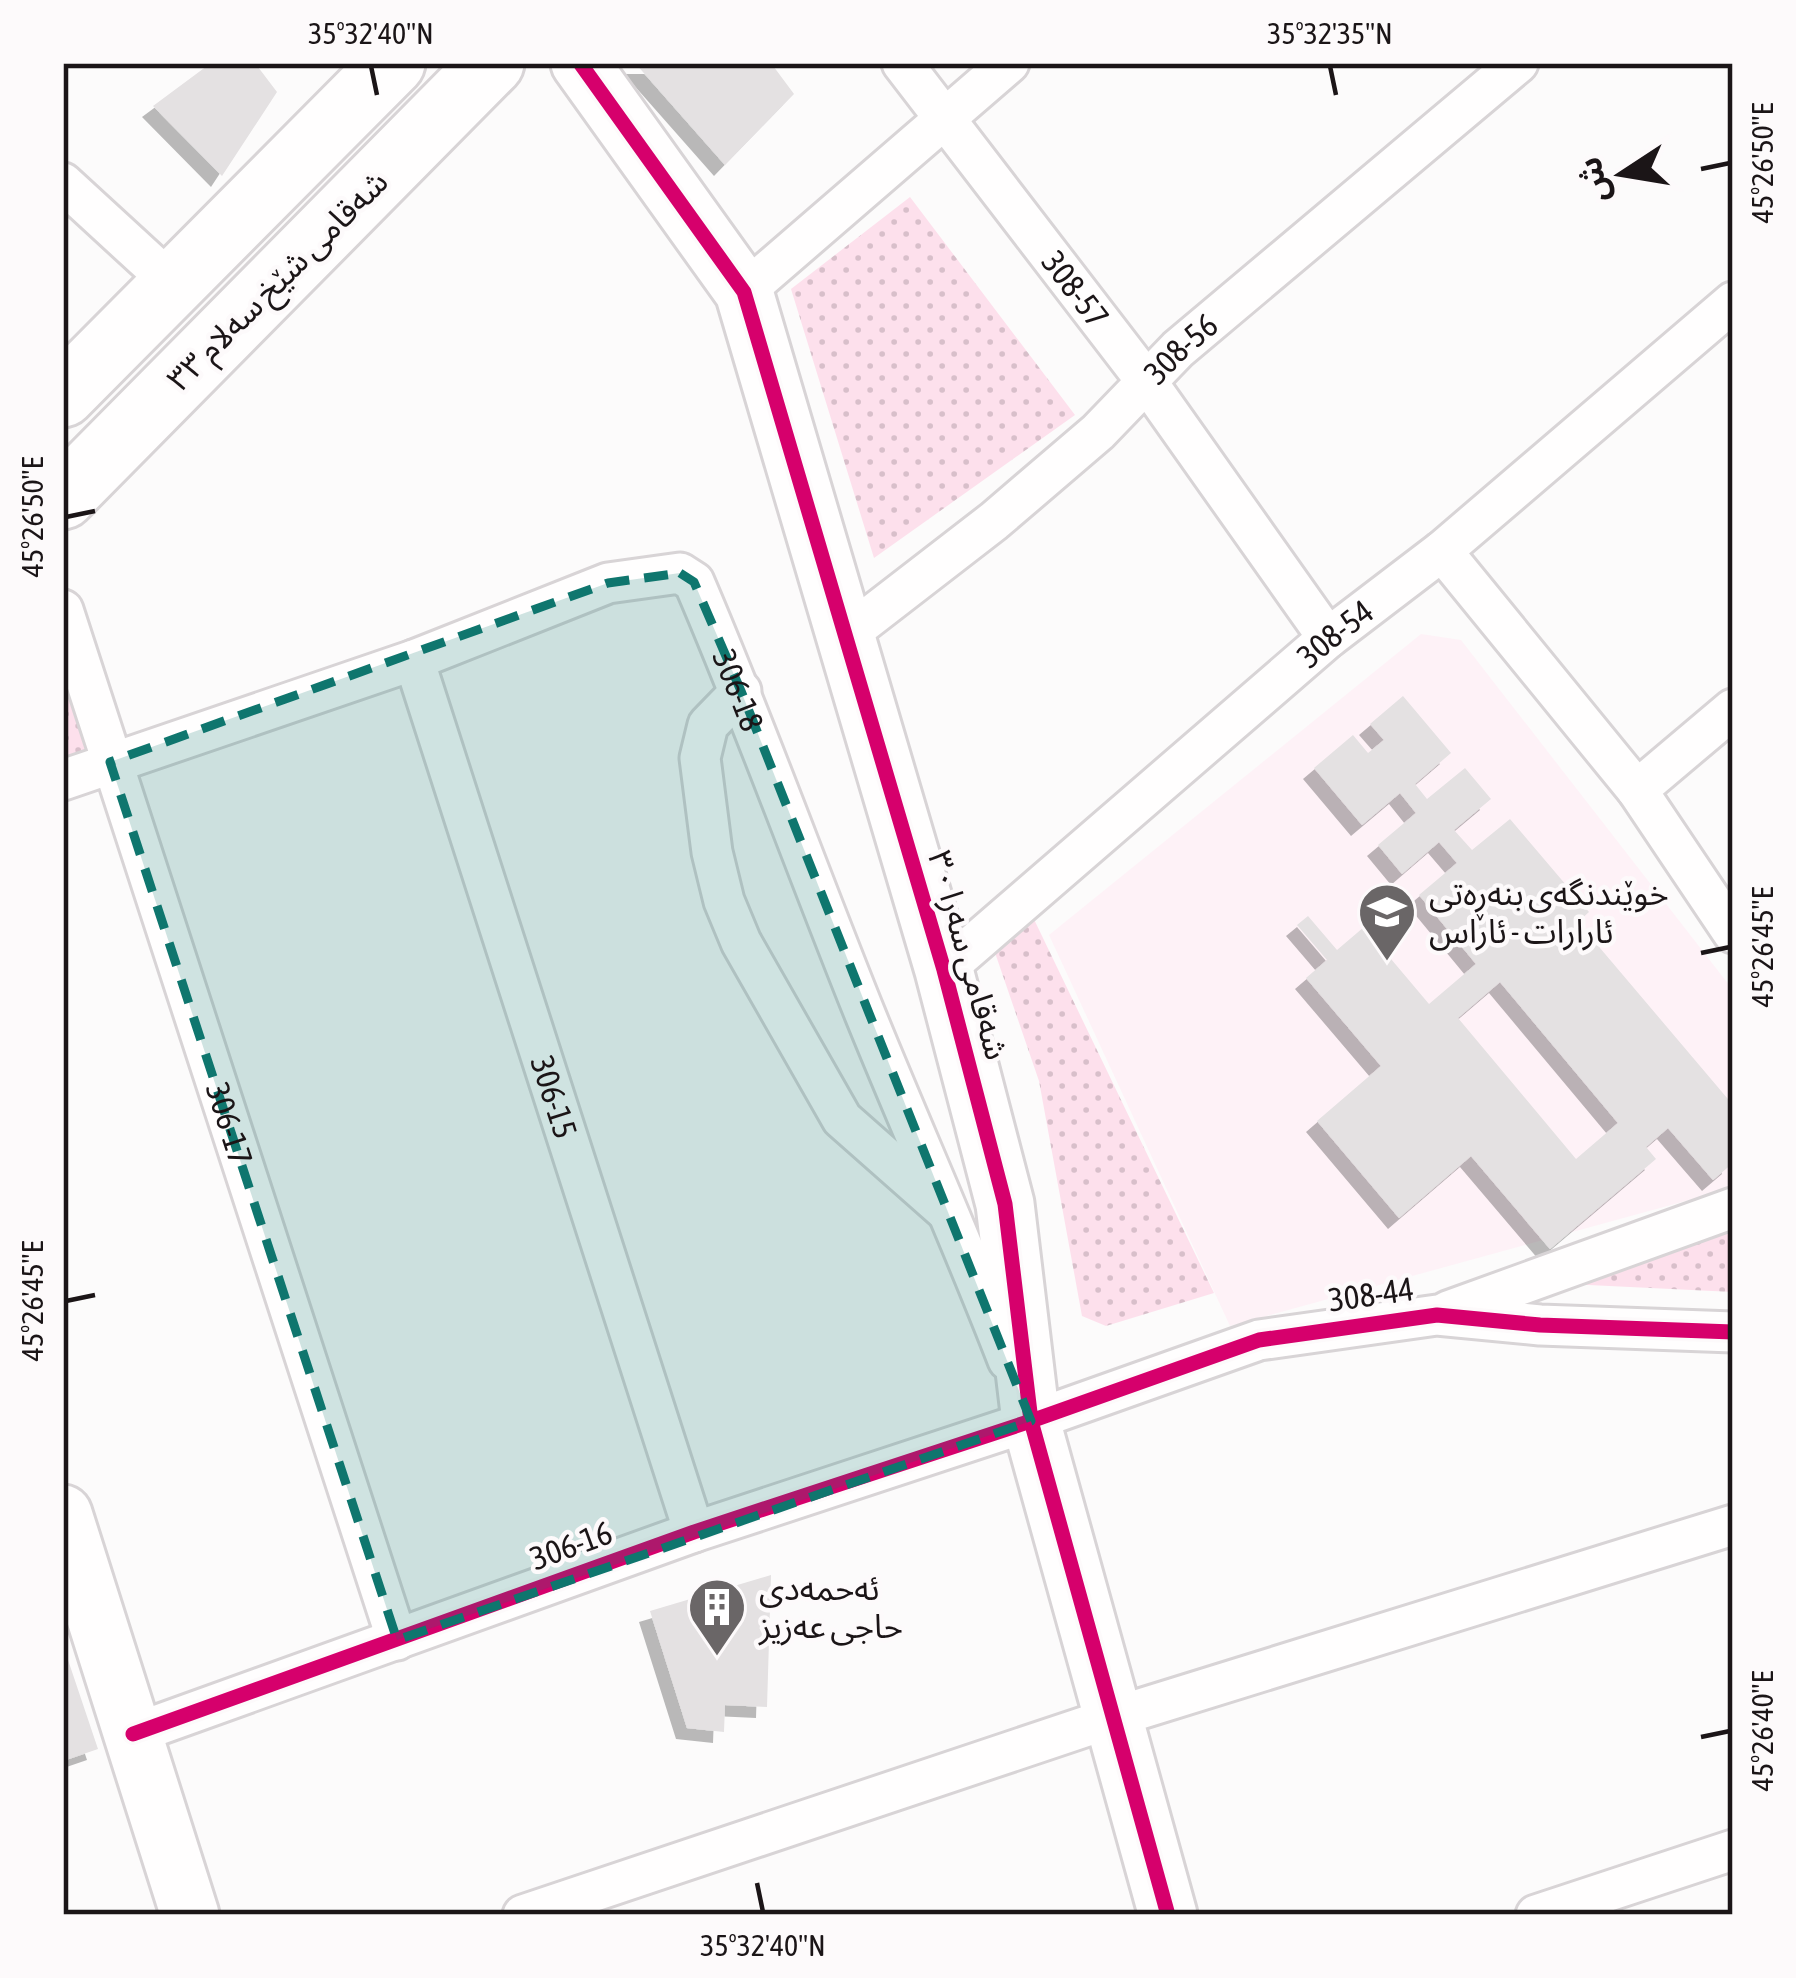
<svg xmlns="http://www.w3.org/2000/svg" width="1796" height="1978" font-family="'Asap Condensed','Noto Sans Arabic',sans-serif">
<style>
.built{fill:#fef2f7}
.grass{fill:url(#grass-dots)}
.building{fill:#e4e1e2;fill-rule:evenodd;filter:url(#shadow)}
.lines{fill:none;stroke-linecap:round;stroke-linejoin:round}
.street-casing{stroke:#d8d4d6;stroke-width:45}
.secondary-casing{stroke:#d8d4d6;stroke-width:63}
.primary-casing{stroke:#d8d4d6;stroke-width:69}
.street{stroke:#fffefe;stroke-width:39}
.secondary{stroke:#fffefe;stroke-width:57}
.primary{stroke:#fffefe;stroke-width:63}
.cycleway-casing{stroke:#fdfafb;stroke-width:22}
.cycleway{stroke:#d6006c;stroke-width:15}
.marked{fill:#0f766e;fill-opacity:0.2;stroke:#0f766e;stroke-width:9;stroke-dasharray:24 15;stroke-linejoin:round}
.ticks{fill:none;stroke:#1b1517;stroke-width:4.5}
.labels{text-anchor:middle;stroke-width:9;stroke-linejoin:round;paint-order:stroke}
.street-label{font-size:33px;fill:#1b1517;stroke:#fdfafb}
.poi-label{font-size:33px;fill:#1b1517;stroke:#fdfafb;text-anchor:start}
.neatline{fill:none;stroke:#1b1517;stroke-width:4.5}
.ticks-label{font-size:30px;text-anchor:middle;fill:#1b1517}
</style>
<defs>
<pattern id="grass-dots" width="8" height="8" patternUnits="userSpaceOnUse" patternTransform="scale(3)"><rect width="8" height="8" fill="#fde0ec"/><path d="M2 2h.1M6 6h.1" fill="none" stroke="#d8bfca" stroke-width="1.8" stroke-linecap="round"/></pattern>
<filter id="shadow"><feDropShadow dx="-11" dy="11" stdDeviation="0" flood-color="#0004"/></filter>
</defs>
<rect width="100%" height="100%" fill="#fcfbfb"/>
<!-- built -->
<path class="built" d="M1421 634 1461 640 1733 990V1188L1230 1326 1049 935Z"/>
<!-- grass -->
<path class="grass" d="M910 197 1075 415 874 558 791 289Z
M63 654 97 754 63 768Z
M1029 909 1214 1293 1106 1326 1082 1316 1039 1081 991 941Z
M1733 1218V1292L1568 1284Z"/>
<!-- building -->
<path class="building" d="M211 63H255L277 92 222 176 153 106Z
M635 63H771L794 94 725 165Z
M1403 696 1451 753 1415 784 1427 799 1465 768 1491 799 1454 830 1472 850 1510 819 1589 912 1578 922 1733 1105V1163L1713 1180 1668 1128 1646 1147 1656 1159 1550 1249 1471 1156 1399 1218 1317 1121 1381 1066 1306 978 1327 960 1297 925 1308 916 1337 950 1364 927 1429 1004 1476 964 1419 895 1457 863 1439 842 1402 874 1378 845 1416 813 1400 793 1362 825 1314 768 1353 735 1368 753 1384 740 1370 724ZM1500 982 1618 1123 1576 1159 1458 1018Z
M771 1575 767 1707 725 1705 724 1732 687 1728 650 1611Z
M63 1645 98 1749 63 1761Z"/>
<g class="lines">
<!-- street casing -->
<g class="street-casing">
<g id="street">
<path id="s1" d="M902 63 1147 382 1328 638"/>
<path d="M63 183 174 285"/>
<path d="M744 292 1009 63"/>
<path d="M1442 551 1637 790 1733 933"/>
<path id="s2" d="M63 610 397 1640"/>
<path id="s3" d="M844 637 994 521 1098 432 1178 349 1518 63"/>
<path id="s4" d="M414 660 694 1532"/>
<path d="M741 691 708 725 700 758 712 852 724 901 741 942 842 1119 945 1210"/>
<path id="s5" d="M63 780 414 660 608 583 680 573 694 582C755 724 807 870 865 1014 912 1130 963 1243 1008 1360"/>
<path d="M1637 790 1733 709"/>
<path id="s6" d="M944 970 1328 638 1442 551 1733 302"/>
<path d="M1448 1311 1733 1208"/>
<path d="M133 1734 694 1532 1031 1421 1259 1340 1437 1315 1540 1325 1733 1332"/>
<path d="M523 1915 1111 1718 1733 1525"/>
<path d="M1536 1915 1733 1850"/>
</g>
</g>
<!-- secondary casing -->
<g class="secondary-casing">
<path id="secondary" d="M580 63 744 292 944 970 1005 1204 1031 1421 1168 1915
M63 1514 190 1915"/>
</g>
<!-- primary casing -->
<g class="primary-casing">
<path id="primary" d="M63 395 393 63
M63 497 492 63"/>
</g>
<!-- street -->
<use href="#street" class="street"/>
<!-- secondary -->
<use href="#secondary" class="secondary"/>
<!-- primary -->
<use href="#primary" class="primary"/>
<!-- cycleway casing -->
<g class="cycleway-casing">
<path id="cycleway" d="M580 63 744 292 944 970 1005 1204 1031 1421 1168 1915
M133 1734 694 1532 1031 1421 1259 1340 1437 1315 1540 1325 1733 1332"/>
</g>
<!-- cycleway -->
<use href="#cycleway" class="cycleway"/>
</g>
<!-- marked area -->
<path class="marked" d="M680 573 694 582 741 691 1031 1421 397 1640 110 762 608 583Z"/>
<!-- ticks -->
<path class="ticks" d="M371 66 377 95M1330 66 1336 95M1701 169 1730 163M66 517 95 511M1701 953 1730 947M66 1301 95 1295M1701 1737 1730 1731M757 1883 763 1912"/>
<!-- icons -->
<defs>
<g id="school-pin" transform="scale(3)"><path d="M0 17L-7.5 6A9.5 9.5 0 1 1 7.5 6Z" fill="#6a6667" stroke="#fdfafb"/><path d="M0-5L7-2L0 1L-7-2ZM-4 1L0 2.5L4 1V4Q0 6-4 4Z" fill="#fff"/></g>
<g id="building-pin" transform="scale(3)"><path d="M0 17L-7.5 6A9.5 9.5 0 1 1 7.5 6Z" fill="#6a6667" stroke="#fdfafb"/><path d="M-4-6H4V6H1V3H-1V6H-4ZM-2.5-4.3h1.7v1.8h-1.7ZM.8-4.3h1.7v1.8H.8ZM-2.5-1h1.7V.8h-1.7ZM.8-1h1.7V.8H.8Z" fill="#fff"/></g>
</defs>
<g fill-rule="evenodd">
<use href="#school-pin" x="1387" y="912"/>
<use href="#building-pin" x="717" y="1607"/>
</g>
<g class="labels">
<!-- street labels -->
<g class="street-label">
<text transform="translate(277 280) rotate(-45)" y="12">شەقامی شێخ سەلام ٣٣</text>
<text dy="12" stroke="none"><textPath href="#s1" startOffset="285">308-57</textPath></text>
<text dy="12" stroke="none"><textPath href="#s3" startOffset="444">308-56</textPath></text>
<text dy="12" stroke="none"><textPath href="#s6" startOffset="516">308-54</textPath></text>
<text dy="12" stroke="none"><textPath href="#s5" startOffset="786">306-18</textPath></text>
<text transform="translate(969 955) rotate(74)" y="12">شەقامی سەرا ٣٠</text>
<text dy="12" stroke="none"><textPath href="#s4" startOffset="459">306-15</textPath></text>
<text dy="12" stroke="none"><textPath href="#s2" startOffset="540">306-17</textPath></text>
<text transform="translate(1371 1294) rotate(-8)" y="12">308-44</text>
<text transform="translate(571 1545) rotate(-20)" y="12">306-16</text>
</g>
<!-- poi labels -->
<g class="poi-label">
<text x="1429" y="905">خوێندنگەی بنەڕەتی<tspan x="1429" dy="38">ئارارات - ئاراس</tspan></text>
<text x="759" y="1600">ئەحمەدی<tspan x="759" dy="38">حاجی عەزیز</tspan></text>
</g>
</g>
<!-- border -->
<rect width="1796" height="1978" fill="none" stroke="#fdfafb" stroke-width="132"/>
<!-- north arrow -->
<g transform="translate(1622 174) rotate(258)" stroke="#fdfafb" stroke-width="9" paint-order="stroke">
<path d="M0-9L21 45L0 30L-21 45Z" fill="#1b1517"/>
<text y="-18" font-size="33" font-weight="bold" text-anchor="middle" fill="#1b1517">ش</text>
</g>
<rect x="66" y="66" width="1664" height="1846" class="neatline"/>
<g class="ticks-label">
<text x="371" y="44">35°32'40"N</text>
<text x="1330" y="44">35°32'35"N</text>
<text transform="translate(1763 163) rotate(-90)" y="10">45°26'50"E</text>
<text transform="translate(33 517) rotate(-90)" y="10">45°26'50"E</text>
<text transform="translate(1763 947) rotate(-90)" y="10">45°26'45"E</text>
<text transform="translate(33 1301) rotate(-90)" y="10">45°26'45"E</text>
<text transform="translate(1763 1731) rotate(-90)" y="10">45°26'40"E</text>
<text x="763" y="1956">35°32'40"N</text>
</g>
</svg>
